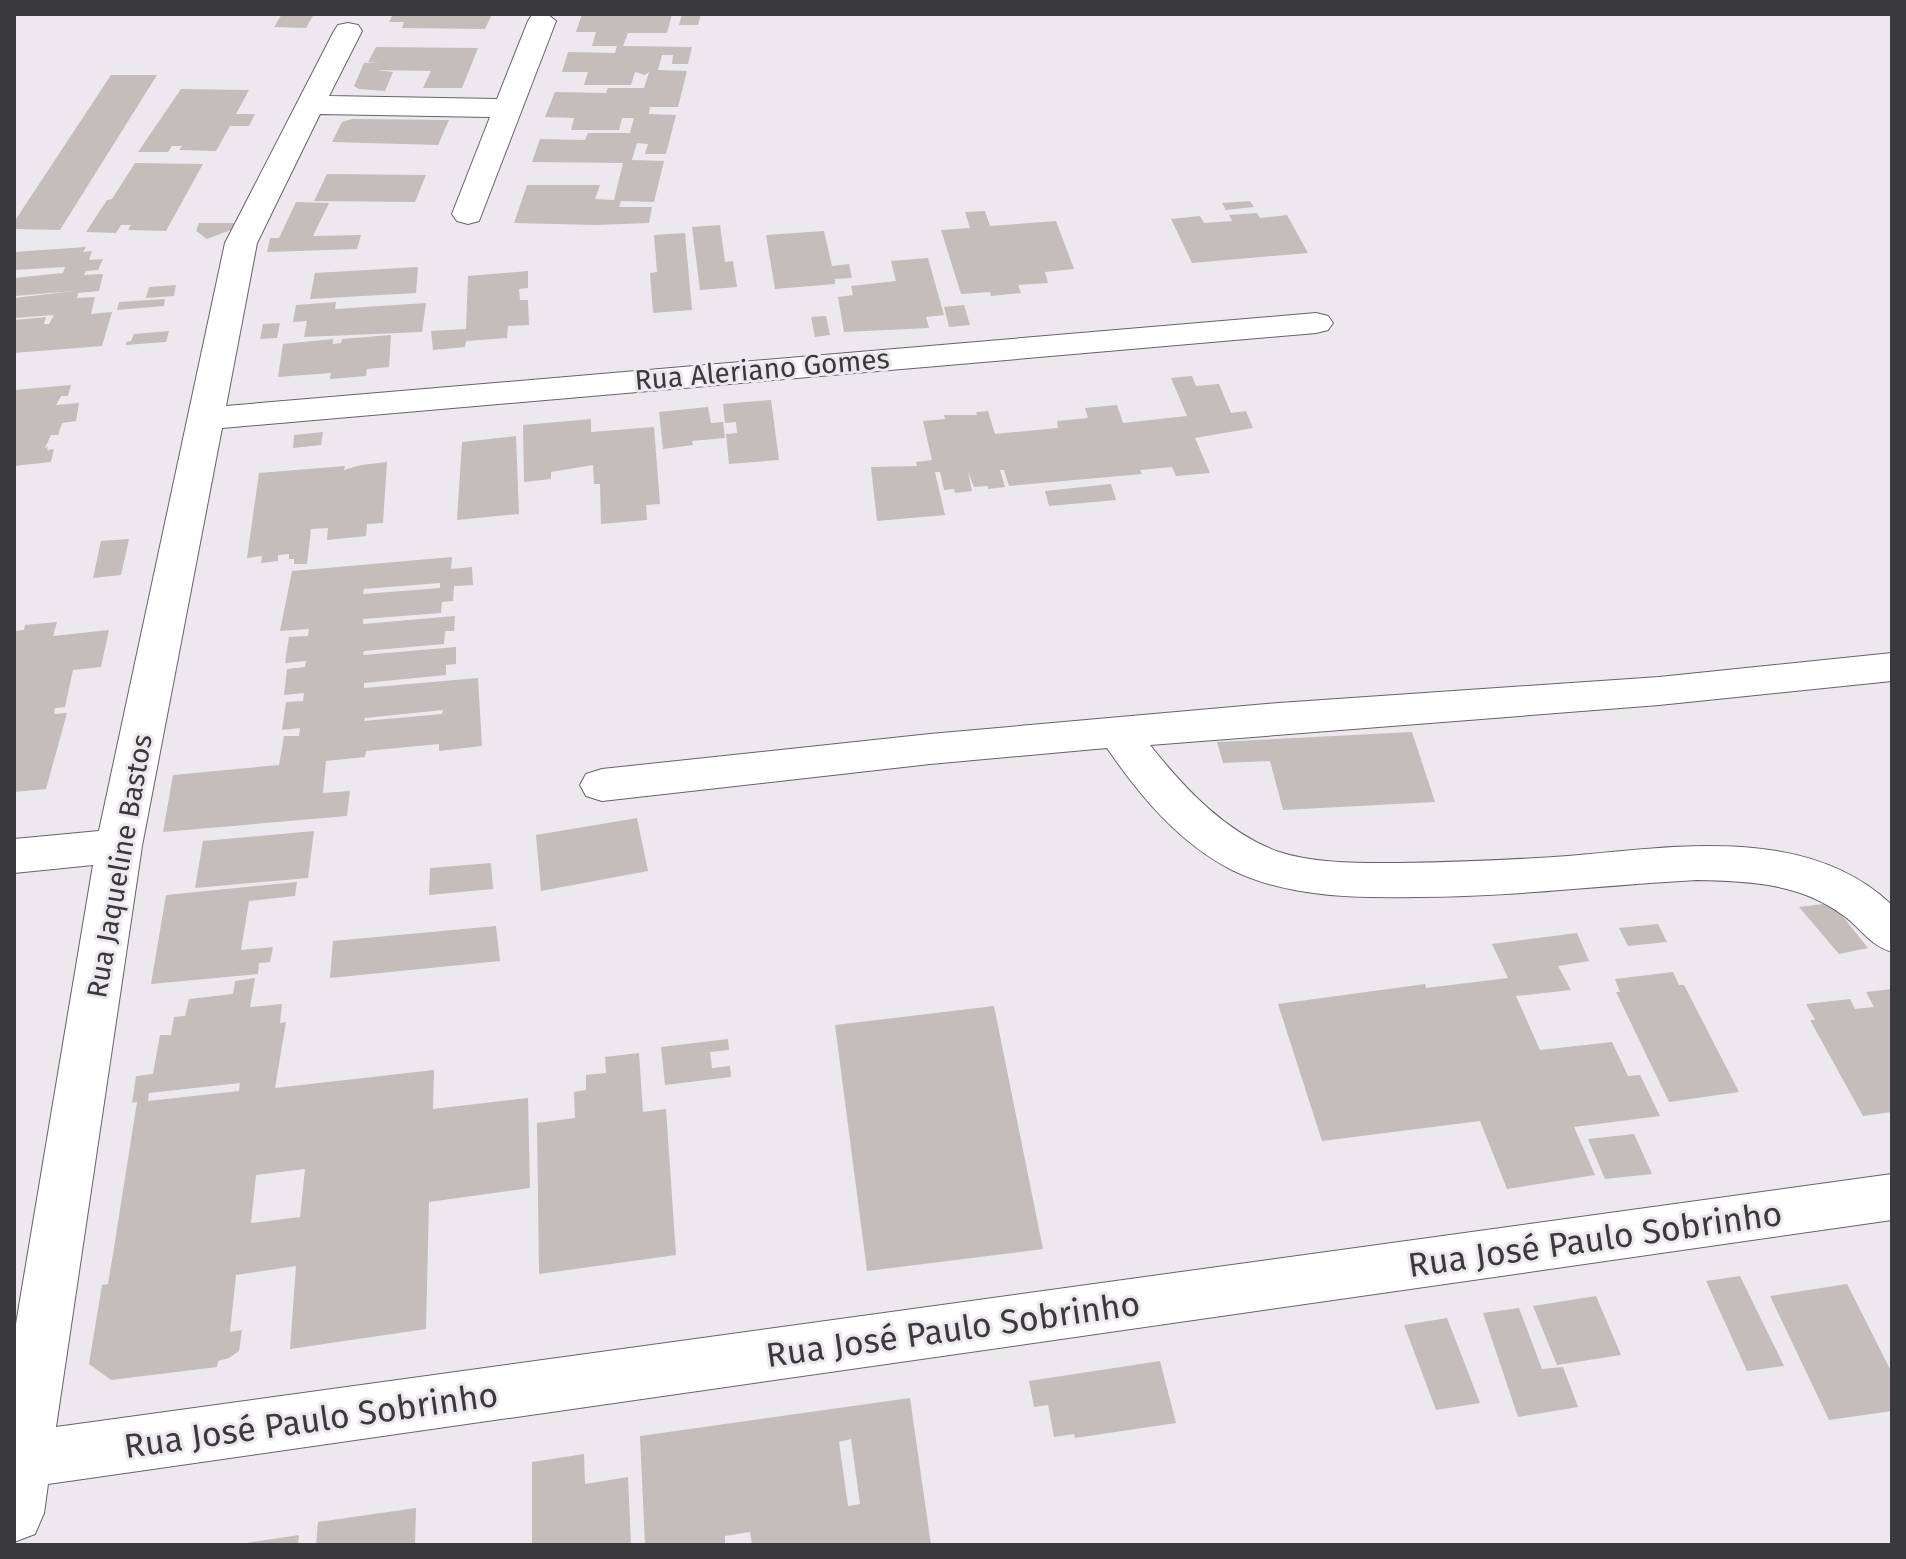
<svg xmlns="http://www.w3.org/2000/svg" width="1906" height="1559" font-family="'Fira Sans',sans-serif">
<style>
.building{fill:#c4bdbb;fill-rule:evenodd}
.lines{fill:none;stroke-linecap:round;stroke-linejoin:round}
.street-casing{stroke:#666368;stroke-width:2}
.street{fill:#fff;fill-rule:evenodd}
.labels{text-anchor:middle;stroke-width:6;stroke-linejoin:round;paint-order:stroke}
.street-label{font-size:28px;fill:#3a393b;stroke:#ece8ee}
.near-street-label{font-size:34px;fill:#3a393b;stroke:#ece8ee}
</style>
<rect width="100%" height="100%" fill="#ece8ee"/>
<!-- building -->
<path class="building" d="M282 14H314L306 28 274 27Z
M393 14H492L485 29 402 28 404 22H389Z
M582 14H672L667 33H628L623 46 692 47 688 64H672L673 55H662L658 70 687 71 678 107H650L649 114 676 115 666 154H645L648 144 637 143 632 160 664 161 654 202 621 201 619 207H652L649 223 595 225 514 223 527 185H600L595 199 614 200 623 163 532 162 540 139 585 140 588 133H630L634 118H622L619 130H571L574 118 545 117 555 92 606 93 608 88H644L649 72 645 75 635 72 631 85H584L588 72H562L568 52 615 53 617 46H592L596 32H576Z
M682 14H701L698 25H679Z
M376 47 478 48 462 88H423L431 71 377 70 393 72 385 91 359 89 354 86 364 63 380 62H368Z
M111 75H157L60 230 14 229V222Z
M181 89 249 90 236 114H255L249 126H230L216 151 179 150 182 146H172L168 152H138Z
M352 119 449 120 438 145 332 142 342 122Z
M135 163 203 164 166 231 128 230 131 225H121L116 233 86 232 107 200 112 199Z
M327 174 426 175 415 202 314 201Z
M1250 201 1254 207 1226 210 1222 203Z
M296 202 329 203 313 236 361 235 357 249 267 252 270 238H279Z
M985 211 990 226 1056 221 1074 269 1045 272 1048 283 1018 285 1021 293 991 296 990 292 961 294 941 230 970 228 965 212Z
M1257 213 1260 218 1287 215 1308 253 1192 263 1171 219 1200 216 1204 223 1232 221 1229 215Z
M199 223H235L233 226 236 228 207 239 196 231Z
M720 225 725 262 733 261 737 287 700 290 692 227Z
M824 231 832 266 849 264 852 278 835 279V284L775 289 766 235Z
M685 233 692 310 653 313 650 273 657 272 654 235Z
M86 247 83 252 92 251 89 260 103 259 98 270 86 271 84 275 103 274 99 291 78 293 77 298 95 297 91 314 112 312 102 346 14 353V320L46 317 44 324H49L54 315 14 318V298L74 291 14 296V278L63 273 65 267 14 270V252Z
M928 258 944 315 926 317 929 328 844 332 838 297 853 295 851 286 896 281 891 261Z
M418 267 416 293 310 299 315 273Z
M528 271V288L519 289 520 300H528L529 325 508 326 507 338 466 341 465 347 433 350 431 331 466 329 468 276Z
M176 285 174 296 146 298 149 287Z
M165 299 164 306 117 310 119 302Z
M336 302 335 309 426 303 422 332 304 337 307 321 293 322 296 305Z
M964 305 970 325 949 327 944 307Z
M826 316 830 335 815 337 811 317Z
M280 323 277 338 260 339 263 324Z
M169 331 166 342 126 345V342L131 341 134 334Z
M391 335 389 367 367 369 366 376 330 379 331 373 278 377 283 344 333 339V344L341 343 342 339Z
M1192 376 1196 386 1219 384 1231 413 1246 411 1253 428 1195 438 1210 473 1176 476 1172 467 1140 470 1142 474 1009 486 1004 470H1000L1005 487 988 489V486L974 487 968 472 972 491 955 493 954 489 944 490 940 472H935L945 515 877 521 871 467 917 466 916 462 932 460 923 421 945 419 944 415H977L976 412 988 411 995 434 1058 428 1057 421 1088 418 1085 408 1117 405 1123 423 1187 416 1171 378Z
M71 385 68 396H61L56 405 79 403 76 421 62 423 58 435H51L45 448 48 447 47 450 54 449 51 462 14 466V390Z
M771 400 779 460 729 464 726 434 737 433 736 422 725 423 723 404Z
M708 407 711 423 723 422 725 438 692 441 693 445 663 449 659 412Z
M591 419V432L654 427 660 504 646 505 647 520 601 524 600 484H594L593 465 551 472V479L524 482 523 425Z
M323 432 321 445 293 448 294 435Z
M516 436 519 514 457 520 462 442Z
M387 462 383 523 367 524 366 536 327 540 328 528 311 529 307 564H294V559H289V554L278 555V561L261 563 262 556 247 558 259 473 345 466 344 470 361 465Z
M1111 484 1116 500 1049 506 1045 491Z
M129 539 121 575 93 578 101 541Z
M452 557 451 569 472 567 473 585 454 586 453 601 442 602 441 613 363 619V624L455 616 454 631H445L444 644 364 651 363 655 456 647V664L446 665V675L364 683V688L478 678 482 746 439 751V744L366 751 365 757 326 761 323 793 350 791 347 816 163 832 173 775 279 765 284 736H299L300 728 282 730 286 702 303 701 304 693 284 695 287 669 305 667 306 661 285 663 289 637 308 636 309 629 280 631 292 571ZM440 583V588L363 594 364 589ZM443 710 442 714 364 721 365 718Z
M57 622 53 636 109 630 101 667 73 670 65 707 55 708 54 714 67 713 46 789 14 792V631L24 630 25 625Z
M1412 732 1435 802 1283 810 1270 761 1223 763 1217 742Z
M637 818 648 871 541 891 536 835Z
M314 831 308 878 195 888 203 841Z
M491 863 493 889 429 895 430 868Z
M297 882 295 896 249 901 241 950 273 947 270 962 259 963 258 974 151 984 166 895Z
M1832 903 1868 948 1839 954 1799 907Z
M1658 924 1667 942 1628 946 1619 928Z
M496 926 500 961 330 978 333 941Z
M1577 933 1589 961 1558 966 1571 990 1516 996 1540 1050 1612 1042 1628 1076 1640 1075 1660 1116 1574 1127 1595 1175 1507 1189 1480 1121 1322 1141 1278 1004 1425 984 1426 988 1508 978 1492 944Z
M1673 972 1679 985H1684L1739 1092 1669 1102 1616 992H1620L1615 979Z
M255 978 250 1007 282 1004 280 1023 286 1022 275 1088 434 1070 433 1109 528 1098 530 1188 429 1202 426 1329 290 1349 296 1266 236 1275 230 1332 242 1330 239 1351 229 1358 218 1361 217 1367 111 1380 89 1364 102 1285 108 1284 113 1254 137 1102 132 1103 136 1076 153 1074 160 1035H171L174 1017 185 1016 189 999 233 994 235 981ZM240 1083 239 1091 148 1101 149 1093ZM305 1169 300 1217 251 1223 256 1175Z
M1892 989V1112L1863 1116 1810 1020H1815L1806 1004 1850 999 1855 1009 1874 1007 1866 992Z
M994 1006 1043 1249 867 1271 835 1025Z
M728 1039 729 1050 710 1052 712 1068 730 1066 731 1077 665 1085 661 1047Z
M639 1053 643 1112 666 1109 676 1255 539 1274 537 1123 575 1118 574 1092 586 1090V1075L606 1073 605 1057Z
M1634 1134 1652 1174 1605 1179 1588 1139Z
M1740 1276 1784 1366 1747 1371 1706 1281Z
M1847 1284 1892 1373V1411L1829 1420 1770 1296Z
M1596 1296 1621 1355 1557 1365 1533 1306Z
M1519 1308 1542 1369 1563 1367 1578 1407 1518 1417 1483 1313Z
M1447 1318 1480 1403 1436 1410 1404 1325Z
M1160 1361 1176 1423 1075 1438 1074 1434 1054 1437 1048 1405 1034 1407 1029 1381Z
M910 1398 931 1545H752L750 1532 725 1536V1545H645L640 1436ZM851 1439 860 1504 848 1506 839 1442Z
M584 1454 585 1484 628 1477 631 1545H532V1462Z
M416 1508 415 1545H316L318 1522Z
M299 1535 298 1545H246V1543Z"/>
<g class="lines">
<!-- street casing -->
<g class="street-casing">
<path id="street" d="M547 14 556 21 479 221 468 224 457 221 452 214 490 117 320 114 257 243 226 406 1316 313 1328 316 1333 323 1328 330 1316 333 222 428 142 846 56 1427 1892 1174V1220L48 1484 44 1513 35 1534 14 1542V1336L93 865 14 873V839L99 831 225 243 334 31 338 25 348 23 358 25 362 31 329 96 497 99 528 21 532 15Z
M1892 653V681L1659 705 1150 745C1184 788 1226 833 1279 852 1316 864 1360 863 1399 863 1455 862 1512 860 1568 856 1674 847 1807 824 1892 905V952C1868 944 1863 930 1844 916 1801 883 1748 881 1697 880 1603 885 1511 897 1417 897 1355 898 1290 898 1232 870 1179 843 1140 796 1107 748L930 764 602 801 586 796 580 785 586 774 602 769 930 734 1279 703 1659 677Z"/>
</g>
<!-- street -->
<use href="#street" class="street"/>
</g>
<g class="labels">
<!-- street labels -->
<g class="street-label">
<text transform="translate(762 369) rotate(-5)" y="10">Rua Aleriano Gomes</text>
<text transform="translate(119 866) rotate(-80)" y="10">Rua Jaqueline Bastos</text>
</g>
<!-- near-street labels -->
<g class="near-street-label">
<text transform="translate(1595 1239) rotate(-8)" y="12">Rua José Paulo Sobrinho</text>
<text transform="translate(953 1329) rotate(-8)" y="12">Rua José Paulo Sobrinho</text>
<text transform="translate(311 1420) rotate(-8)" y="12">Rua José Paulo Sobrinho</text>
</g>
</g>
<!-- border -->
<rect width="1906" height="1559" fill="none" stroke="#3a393b" stroke-width="32"/>
</svg>
